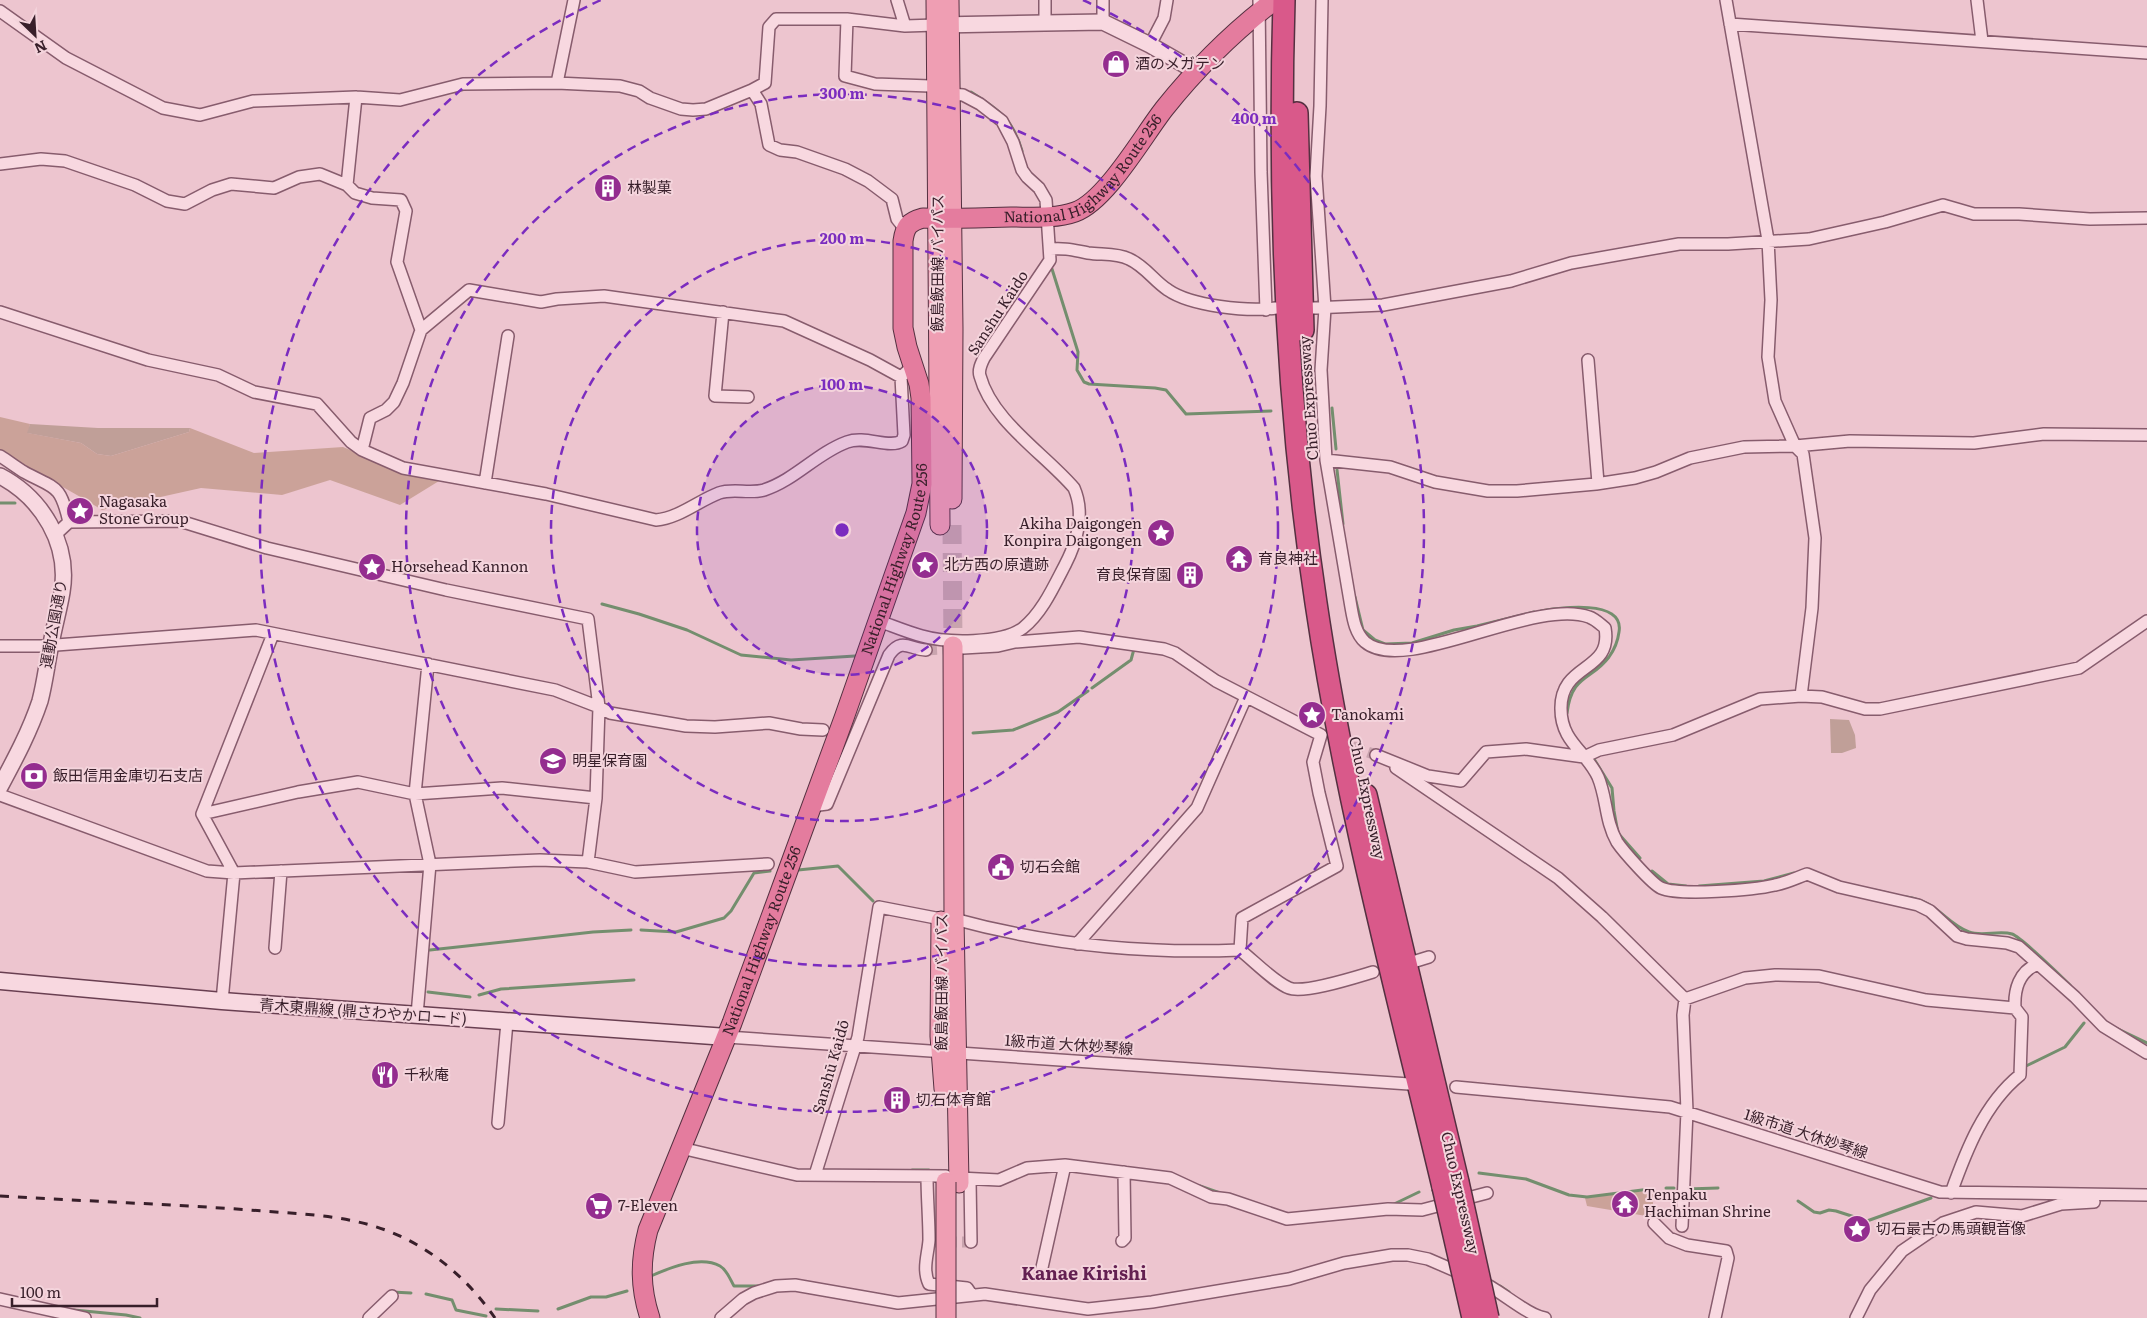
<svg xmlns="http://www.w3.org/2000/svg" width="2147" height="1318" font-family="Literata,'Noto Sans JP',serif">
<style>
.green{fill:#cba299}
.cemetery{fill:#c09f98}
.lines{fill:none;stroke-linecap:round;stroke-linejoin:round}
.stream{stroke:#748e6e;stroke-width:3}
.minor-tunnel{stroke:#c9a4ae;stroke-width:11;stroke-dasharray:11 5.5;stroke-linecap:butt}
.primary-tunnel{stroke:#c9a4ae;stroke-width:19;stroke-dasharray:19 9;stroke-linecap:butt}
.minor-casing{stroke:#875c6d;stroke-width:14}
.tertiary-casing{stroke:#875c6d;stroke-width:18}
.secondary-casing{stroke:#693f51;stroke-width:19}
.primary-casing{stroke:#553041;stroke-width:21}
.trunk-casing{stroke:#553041;stroke-width:21}
.motorway-casing{stroke:#553041;stroke-width:24}
.minor{stroke:#f8d8e0;stroke-width:11}
.tertiary{stroke:#f8d8e0;stroke-width:15}
.secondary{stroke:#f8d8e0;stroke-width:16}
.primary{stroke:#ef9eb3;stroke-width:19}
.trunk{stroke:#e47c9e;stroke-width:19}
.motorway{stroke:#d9598a;stroke-width:21}
.rail{stroke:#381f2a;stroke-width:3;stroke-dasharray:9 9;stroke-linecap:butt}
.primary-bridge-casing{stroke:#553041;stroke-width:21;stroke-linecap:butt}
.motorway-bridge-casing{stroke:#553041;stroke-width:24;stroke-linecap:butt}
.primary-bridge{stroke:#ef9eb3;stroke-width:19}
.motorway-bridge{stroke:#d9598a;stroke-width:21}
.ring{fill:none;stroke:#7b2cbf;stroke-width:2.5;stroke-dasharray:9 6}
.labels{text-anchor:middle;stroke-width:4;stroke-linejoin:round;paint-order:stroke}
.poi-label{font-size:15px;fill:#381f2a;stroke:#f4d4dc;text-anchor:start}
.street-label{font-size:15px;fill:#381f2a;stroke:#f4d4dc}
.quarter-label{font-size:18px;font-weight:bold;fill:#632051;stroke:#f4d4dc}
.centre{fill:#7b2cbf;stroke:#f4d4dc;stroke-width:2.5}
.ring-label{font-size:15px;text-anchor:middle;font-weight:bold;fill:#7b2cbf;stroke:#f4d4dc;stroke-width:4;stroke-linejoin:round;paint-order:stroke}
</style>
<rect width="100%" height="100%" fill="#edc5cf"/>
<!-- green -->
<path class="green" d="M0 417 30 424 28 433 81 443 97 454 111 456 189 432 190 428 254 453 343 447 398 470 439 481 400 505 330 480 282 495 201 488 102 510C69 489 34 472 0 451Z
M1654 1190 1652 1217 1587 1206 1585 1198Z"/>
<!-- cemetery -->
<path class="cemetery" d="M30 424 98 428H190L189 432 111 456 97 454 81 443 27 433Z
M1830 719 1849 720 1855 735 1856 748 1842 753H1831Z"/>
<g class="lines">
<!-- stream -->
<path class="stream" d="M971 92C998 109 1013 119 1022 151
M1052 269 1078 352 1077 370 1084 382 1089 384 1155 388 1166 390 1186 414 1271 411
M1332 408 1336 449
M1337 470 1343 524
M0 503H15
M1355 597 1363 630 1375 640 1385 644 1412 643 1454 630 1477 626 1534 612
M602 604 639 614 687 630 741 655 791 660 855 656
M1541 611C1558 608 1625 598 1619 632 1618 640 1614 650 1609 657 1591 681 1572 674 1567 713
M1092 688 1131 660 1134 649
M973 733 1013 730 1058 712 1088 691
M1594 759 1612 788 1614 811 1618 833 1640 858
M798 870 838 866 873 901
M1652 871 1668 884 1686 886
M1699 886 1764 881 1794 873
M1874 890 1888 893
M1906 897C1938 901 1944 922 1969 932 1982 937 1999 930 2012 934 2021 937 2061 976 2070 985
M641 930 676 932 724 918 731 911 754 873 770 871
M430 950 593 932 631 930
M428 992 470 997
M479 995 501 989 634 980
M2116 1028 2147 1043
M2024 1067 2065 1047 2084 1023
M912 1170H929
M1479 1173 1526 1179 1569 1195 1587 1197 1650 1189
M1200 1186 1220 1193
M1666 1188H1674
M1687 1189 1718 1188
M1798 1201 1814 1212 1820 1213 1829 1210 1836 1211 1867 1221 1931 1198
M1392 1205 1419 1192
M651 1276C669 1268 700 1255 720 1266 727 1270 730 1279 734 1286H759
M1500 1286 1509 1292
M392 1292 411 1293
M426 1294 452 1300 456 1310 486 1316
M496 1309 538 1311
M558 1309 591 1297H606L627 1291
M74 1310 126 1315 140 1318"/>
<!-- minor-tunnel -->
<path class="minor-tunnel" d="M926 650 959 648
M1337 741 1376 755
M929 1242H971"/>
<!-- primary-tunnel -->
<path class="primary-tunnel" d="M952 525 953 646"/>
<!-- minor casing -->
<g class="minor-casing">
<path id="minor" d="M897 0 905 26 936 25
M1045 0V22
M1103 0V22
M1259 0 1261 172 1266 310
M1322 0 1320 106 1316 176 1325 308 1321 370 1326 460 1351 607C1353 618 1355 633 1365 642 1404 676 1534 597 1589 617 1595 619 1600 624 1605 628 1613 673 1560 662 1561 709 1561 742 1586 751 1598 777 1607 798 1605 821 1617 842 1623 851 1652 884 1661 888 1679 896 1754 890 1775 885 1786 883 1796 878 1807 874L1839 887 1918 905 1930 911 1957 936 1967 939 2007 943 2019 947 2075 997 2103 1026 2147 1053
M1726 0 1768 240 1771 300 1768 357 1775 401 1795 446 1803 454 1815 538 1812 608 1801 696
M1977 0 1982 41
M0 11 66 58 163 108 200 115 253 101 356 97 400 100 463 84 557 83 620 86 639 91 650 98 681 109 693 110 706 109 752 90 761 104 769 145 780 150 797 152 845 169 868 181 892 199 897 219 905 229
M847 19 905 26
M1730 24 2147 53
M1150 45 1164 18 1167 0
M557 83 574 0
M752 90 765 83 769 27 776 19H847L845 76 875 84 930 86
M0 164 41 159 65 161 135 185 167 201 185 204 212 190 231 184 274 188 299 177 320 174 347 185 355 193 372 198 401 200 406 211 397 262 421 330
M347 185 356 97
M1050 249C1067 248 1072 250 1088 253 1101 255 1117 253 1129 259 1145 266 1154 281 1168 290 1191 306 1248 312 1276 308
M1312 308 1383 305 1511 281 1571 263 1679 244H1728L1809 239 1885 222 1943 205 1974 214H2019L2090 219 2147 218
M0 312 148 360 218 375 254 392 317 404 351 442 362 450 403 468 546 494 656 520C679 518 698 501 719 493 732 488 750 494 764 490 795 480 817 453 847 442 865 435 889 449 902 441L904 435 901 377 914 365
M723 312 715 396 748 397
M1588 360 1598 483
M362 450 370 418 386 410 394 402 403 383 421 330 469 290 541 302 557 299 604 296 784 321 870 360 901 377
M0 456C8 461 16 467 24 472 55 489 60 483 69 522L55 535
M1326 460 1390 467 1435 482 1488 491H1517L1596 484 1635 478 1656 472 1690 458 1744 447 1795 446 1850 441 1974 443 2044 434 2147 435
M485 483 508 336
M69 522 180 521 267 548 446 590 588 619 599 707 596 798 588 862
M879 621C893 626 907 632 922 636 946 643 1002 644 1023 628 1042 613 1054 586 1065 565 1077 542 1085 513 1074 488 1045 454 992 421 980 376 978 370 981 364 984 358L1050 260 1046 200 1039 188 1027 177 1022 170 1013 142 1002 121 980 104 963 95 951 94
M0 646H43L256 630 555 690 599 707 610 713 686 726 715 727 769 723 801 729 823 730
M963 648 998 646 1015 642 1079 637 1164 649 1175 653 1216 681 1321 735 1313 762 1319 793 1337 866 1242 918 1240 950
M1376 755 1428 776 1461 781 1486 752 1526 749 1584 757 1599 750 1673 735 1760 699 1801 696 1822 697 1865 709H1880L2079 668 2147 621
M1396 768 1558 878 1602 917 1685 999
M0 795 207 871 234 873 540 860 588 862 635 872 768 864
M811 806 827 804 889 655C902 637 909 649 926 650
M202 814 298 792 358 782 415 794 502 788 596 798
M954 919C1049 945 1141 954 1240 950 1254 961 1274 982 1289 988 1304 994 1356 977 1373 972
M1077 944 1197 808 1246 697
M275 948 281 871
M1416 961 1429 957
M1685 999 1745 978 1775 975 1819 976 1926 1000 2015 1008 2022 1017 2020 1075C1984 1104 1966 1151 1951 1193
M222 1001 234 873 202 814 273 634
M2015 1008C2014 990 2019 971 2038 964
M417 1015 430 864 415 794 428 664
M727 1037 1409 1084
M1456 1087 1670 1107 1940 1192 2147 1195
M498 1123 507 1022
M681 1148 797 1175 946 1176
M815 1175 858 1037 879 907 941 919
M927 1176C927 1197 929 1219 929 1240 928 1255 922 1269 929 1284L967 1288 971 1294
M959 1178 999 1180 1027 1168 1065 1165 1170 1178 1211 1197 1228 1199 1287 1219 1388 1209 1422 1210 1487 1193
M970 1180 971 1242
M1654 1223 1669 1238 1687 1245 1726 1251 1728 1258 1715 1318
M1682 1226 1687 1111 1683 1015 1685 999
M1122 1241 1125 1238 1124 1172
M1041 1272 1065 1165
M1480 1281C1500 1290 1528 1316 1545 1318
M0 1299 85 1318
M369 1318 392 1296
M721 1318 743 1299 754 1293 776 1286 795 1285 898 1303 985 1294 1088 1309 1152 1302 1289 1279 1344 1263 1392 1255H1408L1428 1259 1465 1275
M1856 1318 1870 1290 1902 1251 1943 1223 1976 1212 2022 1216 2061 1204 2094 1202"/>
</g>
<!-- tertiary casing -->
<g class="tertiary-casing">
<path id="tertiary" d="M940 25 1103 22 1150 45 1197 72
M0 476C42 498 70 544 62 592 59 610 54 627 51 644 47 663 45 682 40 701 30 731 15 759 0 787"/>
</g>
<!-- secondary casing -->
<g class="secondary-casing">
<path id="secondary" d="M0 981 222 1001 727 1037"/>
</g>
<!-- primary casing -->
<g class="primary-casing">
<path id="primary" d="M936 0 940 525
M949 0 953 329 952 499
M953 646 954 919 959 1183
M941 921 940 1036 944 1089"/>
</g>
<!-- trunk casing -->
<g class="trunk-casing">
<g id="trunk">
<path id="s1" d="M650 1318C640 1288 640 1261 648 1230L732 1023 844 718 916 513 922 484 921 398 919 384 907 347 903 328V241C905 227 908 222 923 218 952 219 982 218 1011 217 1032 217 1055 219 1075 212 1106 201 1143 136 1164 109 1196 69 1234 31 1275 0"/>
</g>
</g>
<!-- motorway casing -->
<g class="motorway-casing">
<path id="motorway" d="M1284 0C1278 201 1286 404 1316 603 1345 800 1397 993 1443 1187
M1297 113 1303 330
M1366 795 1458 1182"/>
</g>
<!-- minor -->
<use href="#minor" class="minor"/>
<!-- tertiary -->
<use href="#tertiary" class="tertiary"/>
<!-- secondary -->
<use href="#secondary" class="secondary"/>
<!-- primary -->
<use href="#primary" class="primary"/>
<!-- trunk -->
<use href="#trunk" class="trunk"/>
<!-- motorway -->
<use href="#motorway" class="motorway"/>
<!-- rail -->
<path class="rail" d="M0 1196C83 1201 167 1204 250 1210 296 1214 344 1214 388 1231 432 1248 468 1279 495 1318"/>
<!-- primary-bridge casing -->
<g class="primary-bridge-casing">
<path id="primary-bridge" d="M946 1318V1182"/>
</g>
<!-- motorway-bridge casing -->
<g class="motorway-bridge-casing">
<path id="motorway-bridge" d="M1458 1182 1488 1318
M1443 1187 1473 1318"/>
</g>
<!-- primary-bridge -->
<use href="#primary-bridge" class="primary-bridge"/>
<!-- motorway-bridge -->
<use href="#motorway-bridge" class="motorway-bridge"/>
</g>
<!-- distance rings -->
<circle cx="842" cy="530" r="145" fill="#7b2cbf" fill-opacity=".12"/>
<g class="ring">
<circle cx="842" cy="530" r="145"/>
<circle cx="842" cy="530" r="291"/>
<circle cx="842" cy="530" r="436"/>
<path d="M1083 0A582 582 0 1 1 601 0"/>
</g>
<!-- icons -->
<defs>
<g id="shop-disc" transform="scale(1.4375)"><circle r="9.5" fill="#942d8f" stroke="#f4d4dc"/><path d="M-5-2.5h2.3a2.7 3.5 0 0 1 5.4 0H5L5.5 6h-11ZM-1.5-2.5h3a1.5 2.3 0 0 0-3 0Z" fill="#fff"/></g>
<g id="building-disc" transform="scale(1.4375)"><circle r="9.5" fill="#942d8f" stroke="#f4d4dc"/><path d="M-4-6H4V6H1V3H-1V6H-4ZM-2.5-4.3h1.7v1.8h-1.7ZM.8-4.3h1.7v1.8H.8ZM-2.5-1h1.7V.8h-1.7ZM.8-1h1.7V.8H.8Z" fill="#fff"/></g>
<g id="sight-disc" transform="scale(1.4375)"><circle r="9.5" fill="#942d8f" stroke="#f4d4dc"/><path d="M0-6L1.8-2.2L6-1.7L2.9 1.2L3.7 5.4L0 3.3L-3.7 5.4L-2.9 1.2L-6-1.7L-1.8-2.2Z" fill="#fff"/></g>
<g id="temple-disc" transform="scale(1.4375)"><circle r="9.5" fill="#942d8f" stroke="#f4d4dc"/><path d="M0-6L5-2H3V0L6.5 2.5H4V6H1.5V3h-3V6H-4V2.5H-6.5L-3 0V-2H-5Z" fill="#fff"/></g>
<g id="school-disc" transform="scale(1.4375)"><circle r="9.5" fill="#942d8f" stroke="#f4d4dc"/><path d="M0-5L7-2L0 1L-7-2ZM-4 1L0 2.5L4 1V4Q0 6-4 4Z" fill="#fff"/></g>
<g id="bank-disc" transform="scale(1.4375)"><circle r="9.5" fill="#942d8f" stroke="#f4d4dc"/><path d="M-6-4H6V4H-6ZM0-2.3a2.3 2.3 0 1 0 0 4.6a2.3 2.3 0 1 0 0-4.6Z" fill="#fff"/></g>
<g id="civic-disc" transform="scale(1.4375)"><circle r="9.5" fill="#942d8f" stroke="#f4d4dc"/><path d="M-.6-6.5H3V-4.5H.6V-3L4-1V1h2V6H-6V1h2V-1L-.6-3ZM-1.2 2.5V6h2.4V2.5Z" fill="#fff"/></g>
<g id="restaurant-disc" transform="scale(1.4375)"><circle r="9.5" fill="#942d8f" stroke="#f4d4dc"/><path d="M-5-6h1v4h1v-4h1v4h1v-4h1v5L-1.5 .5V6h-2V.5L-5-1ZM5-6V6H3V1.5H1.5Q1.5-4 5-6Z" fill="#fff"/></g>
<g id="supermarket-disc" transform="scale(1.4375)"><circle r="9.5" fill="#942d8f" stroke="#f4d4dc"/><path d="M-6-5.5h2.5l.6 2H6L4.5 2H-2.5L-4.4-4H-6ZM-1.5 3.2a1.3 1.3 0 1 0 .1 0ZM3 3.2a1.3 1.3 0 1 0 .1 0Z" fill="#fff"/></g>
</defs>
<g fill-rule="evenodd">
<use href="#shop-disc" x="1116" y="64"/>
<use href="#building-disc" x="608" y="188"/>
<use href="#sight-disc" x="80" y="511"/>
<use href="#sight-disc" x="1161" y="533"/>
<use href="#temple-disc" x="1239" y="559"/>
<use href="#sight-disc" x="925" y="565"/>
<use href="#sight-disc" x="372" y="567"/>
<use href="#building-disc" x="1190" y="575"/>
<use href="#sight-disc" x="1312" y="715"/>
<use href="#school-disc" x="553" y="761"/>
<use href="#bank-disc" x="34" y="776"/>
<use href="#civic-disc" x="1001" y="867"/>
<use href="#restaurant-disc" x="385" y="1075"/>
<use href="#building-disc" x="897" y="1100"/>
<use href="#temple-disc" x="1625" y="1204"/>
<use href="#supermarket-disc" x="599" y="1206"/>
<use href="#sight-disc" x="1857" y="1229"/>
</g>
<g class="labels">
<!-- poi labels -->
<g class="poi-label">
<text x="1135" y="69">酒のメガテン</text>
<text x="627" y="193">林製菓</text>
<text x="99" y="507">Nagasaka<tspan x="99" dy="17">Stone Group</tspan></text>
<text x="1142" y="529" text-anchor="end">Akiha Daigongen<tspan x="1142" dy="17">Konpira Daigongen</tspan></text>
<text x="1258" y="564">育良神社</text>
<text x="944" y="570">北方西の原遺跡</text>
<text x="391" y="572">Horsehead Kannon</text>
<text x="1171" y="580" text-anchor="end">育良保育園</text>
<text x="1331" y="720">Tanokami</text>
<text x="572" y="766">明星保育園</text>
<text x="53" y="781">飯田信用金庫切石支店</text>
<text x="1020" y="872">切石会館</text>
<text x="404" y="1080">千秋庵</text>
<text x="916" y="1105">切石体育館</text>
<text x="1644" y="1200">Tenpaku<tspan x="1644" dy="17">Hachiman Shrine</tspan></text>
<text x="618" y="1211">7-Eleven</text>
<text x="1876" y="1234">切石最古の馬頭観音像</text>
</g>
<!-- street labels -->
<g class="street-label">
<text dy="5" stroke="none"><textPath href="#s1" startOffset="1344">National Highway Route 256</textPath></text>
<text transform="translate(938 263) rotate(-90)" y="5">飯島飯田線 バイパス</text>
<text transform="translate(998 313) rotate(-57)" y="5">Sanshu Kaido</text>
<text transform="translate(1309 398) rotate(-94)" y="5">Chuo Expressway</text>
<text dy="5" stroke="none"><textPath href="#s1" startOffset="805">National Highway Route 256</textPath></text>
<text transform="translate(54 624) rotate(-80)" y="5">運動公園通り</text>
<text transform="translate(1367 798) rotate(78)" y="5">Chuo Expressway</text>
<text dy="5" stroke="none"><textPath href="#s1" startOffset="400">National Highway Route 256</textPath></text>
<text transform="translate(942 982) rotate(-90)" y="5">飯島飯田線 バイパス</text>
<text transform="translate(363 1012) rotate(4)" y="5">青木東鼎線 (鼎さわやかロード)</text>
<text transform="translate(1069 1045) rotate(4)" y="5">1級市道 大休妙琴線</text>
<text transform="translate(831 1067) rotate(-74)" y="5">Sanshū Kaidō</text>
<text transform="translate(1806 1134) rotate(18)" y="5">1級市道 大休妙琴線</text>
<text transform="translate(1460 1193) rotate(77)" y="5">Chuo Expressway</text>
</g>
<!-- quarter labels -->
<g class="quarter-label">
<text x="1084" y="1280">Kanae Kirishi</text>
</g>
</g>
<circle cx="842" cy="530" r="8" class="centre"/>
<g class="ring-label">
<text x="842" y="99">300 m</text>
<text x="1254" y="124">400 m</text>
<text x="842" y="244">200 m</text>
<text x="842" y="390">100 m</text>
</g>
<!-- north arrow -->
<g transform="translate(35 35) rotate(155)" stroke="#f4d4dc" stroke-width="4" paint-order="stroke">
<path d="M0-4L9 19L0 12L-9 19Z" fill="#381f2a"/>
<text y="-8" font-size="14" font-weight="bold" text-anchor="middle" fill="#381f2a">N</text>
</g>
<!-- scale -->
<path d="M12 1298v8h145v-8" fill="none" stroke="#381f2a" stroke-width="2.5"/>
<text x="20" y="1298" font-size="15" fill="#381f2a" stroke="#f4d4dc" stroke-width="4" paint-order="stroke">100 m</text>
</svg>
